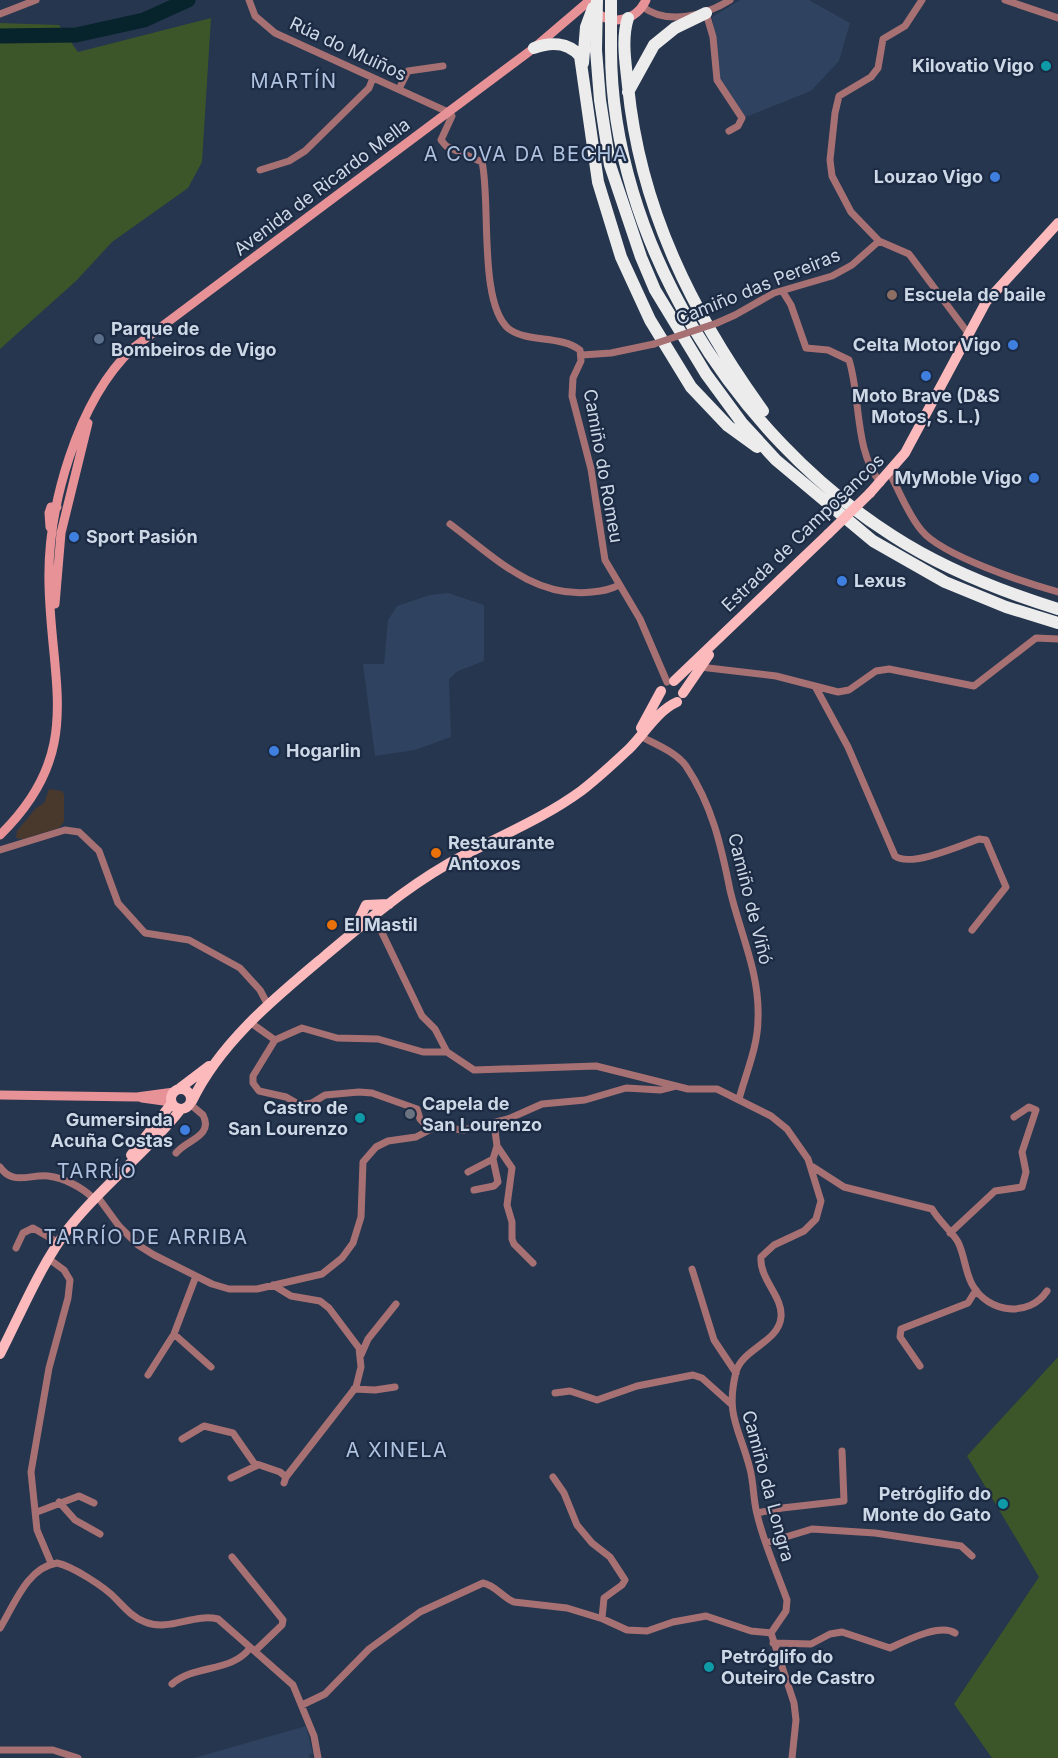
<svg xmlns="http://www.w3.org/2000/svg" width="1058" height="1758" font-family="Inter,sans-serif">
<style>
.commercial{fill:#49392d}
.built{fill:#2f425f}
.green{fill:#3c5529}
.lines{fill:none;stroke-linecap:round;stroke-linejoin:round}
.river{stroke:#07232c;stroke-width:15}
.street{stroke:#a77173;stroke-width:7}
.secondary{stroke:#e79296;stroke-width:9}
.primary{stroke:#fdbabc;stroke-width:10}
.highway{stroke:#ececec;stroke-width:12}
.street-bridge{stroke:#a77173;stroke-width:7}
.primary-bridge{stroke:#fdbabc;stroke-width:10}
.highway-bridge{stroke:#ececec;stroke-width:12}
.culture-dot{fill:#0f9aa8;stroke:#1c2b43;stroke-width:2}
.shop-dot{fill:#3f7fe0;stroke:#1c2b43;stroke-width:2}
.education-dot{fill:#8d6e63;stroke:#1c2b43;stroke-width:2}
.service-dot{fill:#5c6f8a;stroke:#1c2b43;stroke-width:2}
.food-dot{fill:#e8710a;stroke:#1c2b43;stroke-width:2}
.worship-dot{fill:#6b7280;stroke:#1c2b43;stroke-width:2}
.labels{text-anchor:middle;stroke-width:4.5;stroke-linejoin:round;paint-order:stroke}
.street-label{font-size:18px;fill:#cdd8e7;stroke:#1c2b43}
.poi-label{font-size:18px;font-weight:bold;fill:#cdd8e7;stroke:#1c2b43;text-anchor:start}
.neighbourhood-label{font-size:20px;letter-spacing:1.5px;fill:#afc3e1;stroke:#1c2b43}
</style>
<rect width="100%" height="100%" fill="#25364e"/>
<!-- commercial -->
<path class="commercial" d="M49 789 62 791 64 794V822L59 828 23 839 16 838 17 831 36 808 44 803Z"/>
<!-- built -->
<path class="built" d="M740 0H809L850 23 839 61 811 91 746 117 723 88 716 66 717 48 712 17Z
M448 593 484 605V661L458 671 449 679 451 737 415 750 375 756 363 664H384L388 620 397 606 430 595Z
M306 1726 313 1754H309L310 1758H194Z"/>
<!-- green -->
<path class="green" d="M211 18 202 162 188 188 112 242 76 281 0 349V23L59 25 78 52Z
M1058 1357V1758H992L954 1704 1039 1577 967 1456Z"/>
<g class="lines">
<!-- river -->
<path class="river" d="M0 36 76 35 144 20 188 0"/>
<!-- street -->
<path class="street" d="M249 0 255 16 275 33 448 112 452 116 441 140 446 146 482 162C491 200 478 304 509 329 529 343 560 335 580 350L581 361 573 378 572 396 591 469 605 560 640 619 667 682
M1005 0 1058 18
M643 7C668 26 706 15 730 0
M706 13 713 37 717 80 742 118 738 126 729 131
M0 14 36 0
M399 89 408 71 443 66
M260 170 289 161 305 151 369 88 373 78
M879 241 851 212 832 176 830 160 835 113 839 96 871 77 878 68 883 39 905 26 922 0
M783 292 791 305 806 348 828 350 849 360C861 397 854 452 881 483
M717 323 735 315 774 293 832 276 852 265 879 241 909 254 968 333
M582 355 611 353 654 344
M890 474C900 492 908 515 922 531 943 556 1026 583 1058 592
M450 524C493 556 534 599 592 592 602 591 610 590 619 585
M700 667 776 676 838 692 849 690 876 671 889 669 974 686 1036 638 1058 639
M816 688 848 747 895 856C910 868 962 845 979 839L986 840 1006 887 972 930
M640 736C655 744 676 752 686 766 712 805 721 845 730 890 740 933 760 973 758 1019 758 1046 746 1073 739 1099
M0 850 65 830 79 832 99 851 118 903 145 933 189 940 240 968 260 990 268 1005
M374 916 422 1016 435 1029 447 1052 474 1070 596 1066 688 1089H717L771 1116 787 1129 808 1159 821 1201 816 1219 804 1231 774 1245 761 1257C759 1279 783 1296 781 1317 779 1342 742 1349 736 1372 725 1416 740 1429 750 1469 754 1484 753 1499 757 1514 764 1544 777 1572 787 1600L786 1611 771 1633 794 1703 796 1720 792 1758
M251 1023 275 1040
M494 1123 497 1146 512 1168 507 1205 512 1222V1239L514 1244 533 1263
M429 1129 420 1119 417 1109 372 1093 359 1092 325 1095 312 1103 300 1105 286 1097 259 1091 253 1083V1076L275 1040 302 1028 337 1038 378 1039 423 1052H447
M176 1153C186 1140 214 1136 203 1115L190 1104
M0 1167C13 1186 30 1174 48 1176 64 1178 82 1187 94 1199
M813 1167 844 1187 932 1209C939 1221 954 1234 958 1242 965 1256 965 1273 973 1286 989 1313 1029 1318 1047 1291
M468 1172 493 1159
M474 1190 494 1186 498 1182 493 1159 497 1146
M97 1196 119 1226 138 1245 154 1255 212 1284 229 1289H257L322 1274 342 1258 353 1243 361 1217 363 1162 376 1147 388 1141 416 1137 435 1127 464 1130 508 1119 542 1104 585 1100 626 1088 660 1090 676 1086
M950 1233 995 1191 1022 1187 1026 1172 1022 1152 1036 1110 1029 1107 1014 1117
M16 1248 23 1233 33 1228 59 1243
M49 1259 64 1270 70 1280 68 1298 49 1368 31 1472 37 1530 51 1563
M692 1269 714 1340 736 1373
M273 1285 291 1296 320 1301 329 1308 359 1348 361 1367 356 1387 286 1477 284 1483
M174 1334 211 1367
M361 1355 368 1339 396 1304
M920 1366 900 1337 901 1329 968 1303 976 1290
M148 1375 174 1334 196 1276
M354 1389 375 1390 395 1387
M555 1393 570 1391 597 1400 637 1386 693 1375 702 1378 731 1404
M182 1439 204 1426 233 1433 254 1463 280 1472 286 1477
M553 1477 564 1493 577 1525 592 1543 610 1557 625 1580 622 1585 604 1598 602 1618
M231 1478 258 1465
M59 1502 75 1520 100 1534
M37 1512 79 1496 94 1503
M757 1513 782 1508 844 1501 842 1451
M766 1543 812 1529 875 1533 961 1546 972 1556
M232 1557 283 1620 282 1625 255 1651
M0 1628C14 1606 26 1568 57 1563 72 1566 105 1587 116 1599 125 1608 132 1617 145 1622 170 1632 193 1613 218 1619L293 1685 314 1736 318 1758
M773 1643 811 1644 830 1634 842 1632 890 1648C905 1641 940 1623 955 1633
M172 1684C195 1664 231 1673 250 1648
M302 1705 325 1694 369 1649 420 1612 483 1583C495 1585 502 1597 514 1602L567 1608 603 1619 627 1630 647 1631 673 1622 706 1616 751 1631 771 1633
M0 1750H53L78 1758"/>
<!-- secondary -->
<path class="secondary" d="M594 10C611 27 636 21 646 0
M50 527 49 513 51 507H57
M55 604 61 533 88 423
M0 835C85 752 51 686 49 584 47 508 77 401 133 348L534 48 589 1
M0 1095 137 1097 174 1092
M142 1098 171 1102"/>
<!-- primary -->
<path class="primary" d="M870 493 905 453 986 302 1058 223
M674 681 828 534
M683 693 709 655
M641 728 661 691
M355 928 366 905 389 904
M180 1088 209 1066
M171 1099a10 10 0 1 1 20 0a10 10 0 1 1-20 0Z
M192 1101C221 1041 276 997 326 955 364 923 403 890 446 865 490 840 540 821 581 791 598 778 614 763 629 749 645 733 657 711 677 702
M131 1155 172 1103
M0 1354C21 1313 40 1266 68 1229 102 1185 147 1153 181 1109"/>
<!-- highway -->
<path class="highway" d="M628 18C621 39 626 65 628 86 640 208 692 313 763 411
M534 48C550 42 568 42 580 56L598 182 621 257 650 320 691 387 728 426 757 447
M611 49C611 240 734 435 893 536 944 569 1000 591 1058 609
M596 50 600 100 610 165 641 257 655 290 706 374 742 423 776 460 873 541 945 582 1006 607 1058 623
M583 63 586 27 593 8
M628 92 654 45 675 28 706 13"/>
<!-- street-bridge -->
<path class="street-bridge" d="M654 344 717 323"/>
<!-- primary-bridge -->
<path class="primary-bridge" d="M828 534 870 493"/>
<!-- highway-bridge -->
<path class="highway-bridge" d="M611 49V0
M596 50 597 0"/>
</g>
<!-- markers -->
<g class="culture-dot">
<circle cx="1046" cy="66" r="6"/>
<circle cx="360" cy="1118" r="6"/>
<circle cx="1003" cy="1504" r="6"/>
<circle cx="709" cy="1667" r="6"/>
</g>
<g class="shop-dot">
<circle cx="995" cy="177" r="6"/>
<circle cx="1013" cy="345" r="6"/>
<circle cx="926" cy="376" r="6"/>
<circle cx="1034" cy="478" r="6"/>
<circle cx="74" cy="537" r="6"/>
<circle cx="842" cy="581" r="6"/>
<circle cx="274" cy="751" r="6"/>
<circle cx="185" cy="1130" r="6"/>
</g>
<circle class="education-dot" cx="892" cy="295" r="6"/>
<circle class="service-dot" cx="99" cy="339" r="6"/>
<g class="food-dot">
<circle cx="436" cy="853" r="6"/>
<circle cx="332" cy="925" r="6"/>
</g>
<circle class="worship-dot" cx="410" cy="1114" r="6"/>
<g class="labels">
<!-- street labels -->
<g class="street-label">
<text transform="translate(348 49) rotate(25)" y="6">Rúa do Muiños</text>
<text transform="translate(322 187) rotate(-37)" y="6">Avenida de Ricardo Mella</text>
<text transform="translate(758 287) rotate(-22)" y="6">Camiño das Pereiras</text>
<text transform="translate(603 466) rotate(80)" y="6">Camiño do Romeu</text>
<text transform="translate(803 533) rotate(-44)" y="6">Estrada de Camposancos</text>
<text transform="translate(750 899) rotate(76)" y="6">Camiño de Viñó</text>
<text transform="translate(768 1486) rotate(75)" y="6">Camiño da Longra</text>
</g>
<!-- poi labels -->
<g class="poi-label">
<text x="1034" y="72" text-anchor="end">Kilovatio Vigo</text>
<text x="983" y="183" text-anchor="end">Louzao Vigo</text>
<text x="904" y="301">Escuela de baile</text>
<text x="111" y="335">Parque de<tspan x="111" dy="21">Bombeiros de Vigo</tspan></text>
<text x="1001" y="351" text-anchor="end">Celta Motor Vigo</text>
<text x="926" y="402" text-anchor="middle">Moto Brave (D&amp;S<tspan x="926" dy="21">Motos, S. L.)</tspan></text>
<text x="1022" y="484" text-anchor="end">MyMoble Vigo</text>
<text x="86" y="543">Sport Pasión</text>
<text x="854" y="587">Lexus</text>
<text x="286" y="757">Hogarlin</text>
<text x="448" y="849">Restaurante<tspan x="448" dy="21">Antoxos</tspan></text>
<text x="344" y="931">El Mastil</text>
<text x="422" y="1110">Capela de<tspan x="422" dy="21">San Lourenzo</tspan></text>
<text x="348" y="1114" text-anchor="end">Castro de<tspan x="348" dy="21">San Lourenzo</tspan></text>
<text x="173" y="1126" text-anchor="end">Gumersinda<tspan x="173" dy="21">Acuña Costas</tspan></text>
<text x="991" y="1500" text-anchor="end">Petróglifo do<tspan x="991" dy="21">Monte do Gato</tspan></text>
<text x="721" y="1663">Petróglifo do<tspan x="721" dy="21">Outeiro de Castro</tspan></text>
</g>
<!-- neighbourhood labels -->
<g class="neighbourhood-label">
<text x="294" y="88">MARTÍN</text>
<text x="526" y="161">A COVA DA BECHA</text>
<text x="97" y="1178">TARRÍO</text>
<text x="146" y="1244">TARRÍO DE ARRIBA</text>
<text x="397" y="1457">A XINELA</text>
</g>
</g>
</svg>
